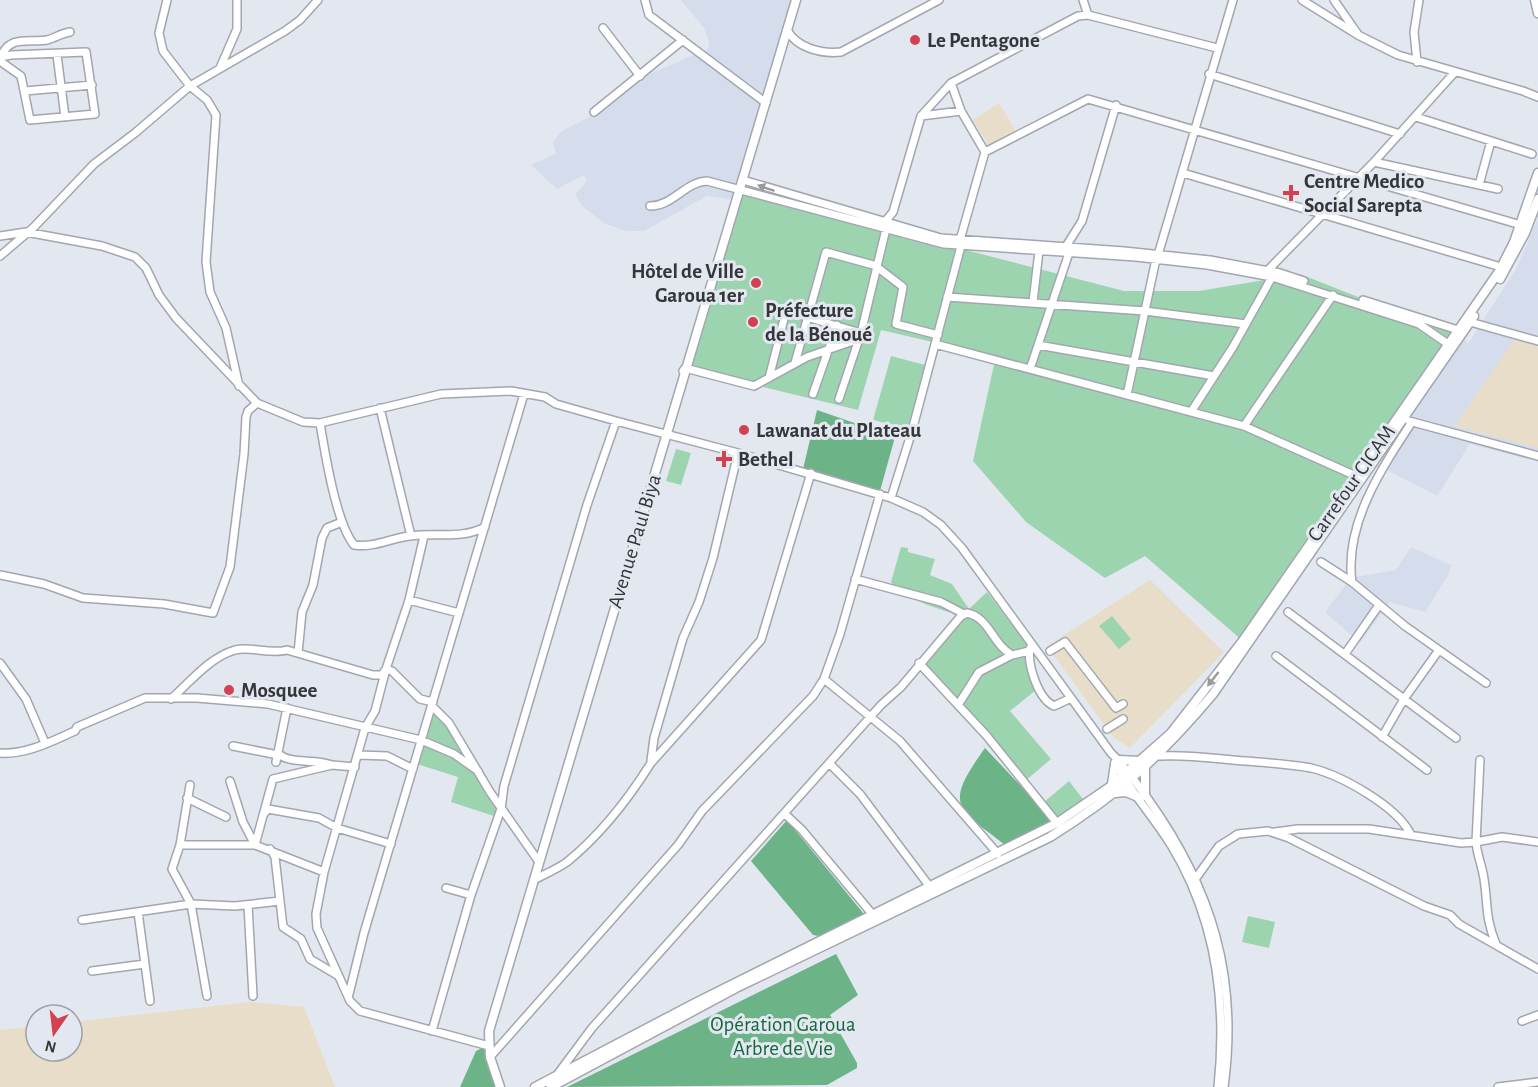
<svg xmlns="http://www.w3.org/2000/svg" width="1538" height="1087" font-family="'Alegreya Sans',sans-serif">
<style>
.built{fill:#d5ddec}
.education{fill:#e7ddc8}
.green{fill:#9dd4b0}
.forest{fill:#6cb487}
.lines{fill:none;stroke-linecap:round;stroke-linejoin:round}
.minor-casing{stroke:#a2a6ae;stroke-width:10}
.major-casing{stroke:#a2a6ae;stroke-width:11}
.minor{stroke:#fff;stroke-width:7}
.major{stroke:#fff;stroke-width:8}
.oneway{fill:#9a9a9c}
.poi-dot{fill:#d24152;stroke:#e3e8f0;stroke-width:2}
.labels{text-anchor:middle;stroke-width:6;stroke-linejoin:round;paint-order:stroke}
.poi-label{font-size:21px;font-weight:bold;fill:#343639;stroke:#e3e8f0;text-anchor:start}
.street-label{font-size:21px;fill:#343639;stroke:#e3e8f0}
.park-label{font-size:21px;fill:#15673c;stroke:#e3e8f0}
</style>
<rect width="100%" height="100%" fill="#e3e8f0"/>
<!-- built -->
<path class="built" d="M681 0H796L735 200 707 196 644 231H626L604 223 582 206 575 194 587 181 584 175 557 189 531 165 556 153 553 143 560 132 607 108 649 74 708 49 709 41 704 28Z
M1538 218V462L1470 444 1437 496 1383 468 1367 464 1460 329 1468 344 1516 269Z
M1411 547 1451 565 1448 576 1425 612 1390 602 1360 643 1325 612 1351 578 1396 570Z"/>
<!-- education -->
<path class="education" d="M999 103 1018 135 991 149 973 120Z
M1514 340 1538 346V448L1455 426Z
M1150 580 1224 652 1130 748 1114 738 1047 646Z
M250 1002 304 1007 335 1087H0V1030L36 1026V1051H72V1022Z"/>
<!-- green -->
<path class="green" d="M738 191 1124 291H1199L1300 274 1381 306 1460 329 1244 642 1145 556 1105 578 1026 522 973 461 995 360 937 343 881 330 858 410 685 368Z
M891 356 929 366 911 430 873 420Z
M676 449 691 453 681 485 666 481Z
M901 547 908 548V552L935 559 930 575 952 584 969 609 987 592 1033 652 1036 690 1010 711 1051 759 1024 782 922 665 965 616C946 612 902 599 891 582Z
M1112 616 1131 639 1119 649 1099 626Z
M432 706 440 712 501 809 497 817 451 802 458 777 417 764Z
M1069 781 1086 803 1056 820 1043 803Z
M1248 916 1275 922 1269 948 1242 942Z"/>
<!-- forest -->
<path class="forest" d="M817 410 895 437 880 491 803 469Z
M985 748 1054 821 1009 848C957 807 942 808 985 748Z
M787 820 868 919 825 937 813 935 751 861Z
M836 954 858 995 830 1015 857 1063V1068L827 1085 567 1087Z
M482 1048 487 1050V1061L496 1087H460L476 1051Z"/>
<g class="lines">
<!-- minor casing -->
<g class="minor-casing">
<path id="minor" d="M167 0 159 33 163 51 190 86 207 100 216 115 206 262 210 292 226 328 239 386
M645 0 649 15 766 103
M1083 0 1088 15
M1302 0 1358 35 1398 55 1523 91 1538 97
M1334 0 1357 33
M603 28 640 76
M787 30C797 48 821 54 841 52L939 0
M57 55 65 117
M0 57 11 55 86 52 95 114 30 120 21 76 0 61
M1 57C9 34 32 43 47 40 55 38 62 33 70 32
M1417 62 1414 32 1419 0
M220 68 237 29V0
M1209 74 1400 134
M951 83 961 111
M25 91 92 85
M594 112 683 40
M921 116 961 111 985 152
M1416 117 1532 154
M1374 162 1498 189
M1183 173 1501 267
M743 180 941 238 1124 251 1210 260 1280 273 1304 281
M1479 185 1491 141
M650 206C673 206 685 182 707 181L944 244 1136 257 1207 265 1272 277 1419 324 1448 344
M884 223 893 212 921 116 951 83 1078 16 1088 15 1217 48
M0 236 26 232 102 246 135 257 146 268 159 295 176 318 257 403 303 422 320 423 441 394 511 391 545 397 556 404 616 421 738 453 891 498 923 512 941 525 962 548 1111 753C1126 767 1136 783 1148 799 1212 889 1239 977 1224 1087
M960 240 985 152 1088 99 1521 225
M1065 248 1082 221 1116 105
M1158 255 1233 0
M0 256 34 227 94 164 135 133 190 86 285 31 300 20 318 0
M877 267 903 287 896 324 938 335
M1267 271 1374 162 1455 72
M947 297 1145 311 1246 324
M1363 300 1458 330
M1033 302 1039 251
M1470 322 1538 341
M935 344 1244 426 1356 476
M1038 345 1214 376
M795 363 826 252 877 266
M1030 369 1069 253
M683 371 685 368 754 386 807 357 859 339
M769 378 786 311 861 333
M813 394 837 325
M1127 395 1156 259
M839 399 861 333 886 229
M380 408 411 536
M1191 412 1233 347 1272 277
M1409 421 1538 456
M320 423C325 453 336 523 354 545 374 548 391 538 410 536 436 532 460 540 485 527
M1244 426 1333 295
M891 498 912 431 961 246
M1321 562 1352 582 1405 626 1486 683
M0 575 44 584 83 598 164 604 213 613 230 567 244 454 246 417 248 411 257 403
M855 579 941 602 964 614
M1352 582C1344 525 1381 469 1412 422
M409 600 424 536
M1288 612 1456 738
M459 613 409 600 386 669 375 711 365 728 324 872 316 914 317 928 350 1001 360 1011 489 1046
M1030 648C1027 664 1038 699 1054 706L1071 698
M1050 651 1065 642 1116 708 1123 704
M298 653 302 612 313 585 322 538 327 528 342 522
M1345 654 1379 605
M1276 656 1427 770
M0 663 26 699 45 743
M919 663 986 735 1057 823
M824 679 900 741 998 854
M171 699C190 682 210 657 235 650 252 646 270 655 287 650L373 675H382L386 669 392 671 420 699 433 702
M958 705 979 672 1012 655
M432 706 449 723 490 792 539 862
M1107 729 1123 719
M1382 737 1404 699 1439 650
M233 746 278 755
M0 753C26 755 52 741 75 731L77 727 145 698H197L268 704 421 740 454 754 478 771
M278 753C289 765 314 758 332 765
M358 755 387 756 413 769
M1159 756C1188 754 1217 759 1246 761 1268 763 1290 764 1311 768 1341 775 1396 806 1410 833
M651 761 654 738 683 638 699 602 713 558 738 453
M276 762 287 708
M1115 762C1130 792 1154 817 1171 845 1216 919 1227 1003 1218 1087
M829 763 860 794 930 887
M230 781 243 822 255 845
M190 785 180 845 172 869 191 904 207 996
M187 798 226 817
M263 815 268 809 319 818 337 828 391 844
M786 815 802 830 873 915
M1275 832 1298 829H1369L1461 843 1476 842 1480 760
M180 845H255L324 872
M255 845 273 779 332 765 355 767
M270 849 275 857 283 927 301 939 310 959 337 975
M1196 878 1219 846 1232 838 1238 834 1268 831 1289 838 1424 906 1450 915 1459 924 1538 969
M534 880C545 874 557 869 567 862 599 836 629 798 651 763L761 640 811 473
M446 888 471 895
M248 905 253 996
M138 912 150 1001
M82 920 191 904 235 906 280 901
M1496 944C1485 918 1488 904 1484 879 1482 865 1477 855 1476 842L1502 837 1538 842
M92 971 145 964
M349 994 364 933 524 394
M1522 1021 1538 1015
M432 1031 471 895 501 809 504 786 587 505 616 421
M490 1057 678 845 702 811 813 696 824 679 840 634 880 494
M557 1075 592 1028 881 705 901 687 961 616 967 613C989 617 993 645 1012 655L1029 651
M1498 1087 1538 1082"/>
</g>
<!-- major casing -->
<g class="major-casing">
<path id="major" d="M1535 0 1538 13
M1500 279 1525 233 1538 199
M1119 760 1140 761
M1145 769V796
M1112 784 1115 764
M1115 793 1126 792 1138 797
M500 1087 490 1057 489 1031 796 0
M535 1087 697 1002 1057 823 1111 786 1171 733 1242 642 1500 270 1514 242 1538 173
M551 1087 738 987 1050 837C1118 795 1161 756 1213 694L1474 316"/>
</g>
<!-- minor -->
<use href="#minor" class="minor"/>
<!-- major -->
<use href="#major" class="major"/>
</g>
<!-- one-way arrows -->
<defs><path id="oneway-solid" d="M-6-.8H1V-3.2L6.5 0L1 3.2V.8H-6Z" transform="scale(1.5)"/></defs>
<g class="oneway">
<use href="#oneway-solid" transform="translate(766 188) rotate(-161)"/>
<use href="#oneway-solid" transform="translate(1213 679) rotate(128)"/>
</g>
<!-- markers -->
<g class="poi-dot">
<circle cx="915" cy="40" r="6"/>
<path d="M1288 184h6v6h6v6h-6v6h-6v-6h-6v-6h6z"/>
<circle cx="756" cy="283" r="6"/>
<circle cx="753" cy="322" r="6"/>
<circle cx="744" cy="430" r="6"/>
<path d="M721 450h6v6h6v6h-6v6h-6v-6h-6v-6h6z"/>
<circle cx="229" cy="690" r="6"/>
</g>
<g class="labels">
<!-- poi labels -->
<g class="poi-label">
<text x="927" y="47">Le Pentagone</text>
<text x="1304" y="188">Centre Medico<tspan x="1304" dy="24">Social Sarepta</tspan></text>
<text x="744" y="278" text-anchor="end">Hôtel de Ville<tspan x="744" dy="24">Garoua 1er</tspan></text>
<text x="765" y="317">Préfecture<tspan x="765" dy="24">de la Bénoué</tspan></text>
<text x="756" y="437">Lawanat du Plateau</text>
<text x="738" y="466">Bethel</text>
<text x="241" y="697">Mosquee</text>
</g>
<!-- street labels -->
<g class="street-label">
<text transform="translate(1351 483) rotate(-55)" y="7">Carrefour CICAM</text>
<text transform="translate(634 541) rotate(-73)" y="7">Avenue Paul Biya</text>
</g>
<!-- park labels -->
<g class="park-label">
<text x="783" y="1031">Opération Garoua<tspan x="783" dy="24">Arbre de Vie</tspan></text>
</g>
</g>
<!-- north arrow -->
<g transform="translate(54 1033) rotate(194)"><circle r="28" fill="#e3e8f0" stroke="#9da1a7" stroke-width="1.5"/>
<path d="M0-4.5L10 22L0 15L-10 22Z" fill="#d24152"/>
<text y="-9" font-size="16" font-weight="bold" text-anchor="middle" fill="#343639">N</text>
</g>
</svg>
